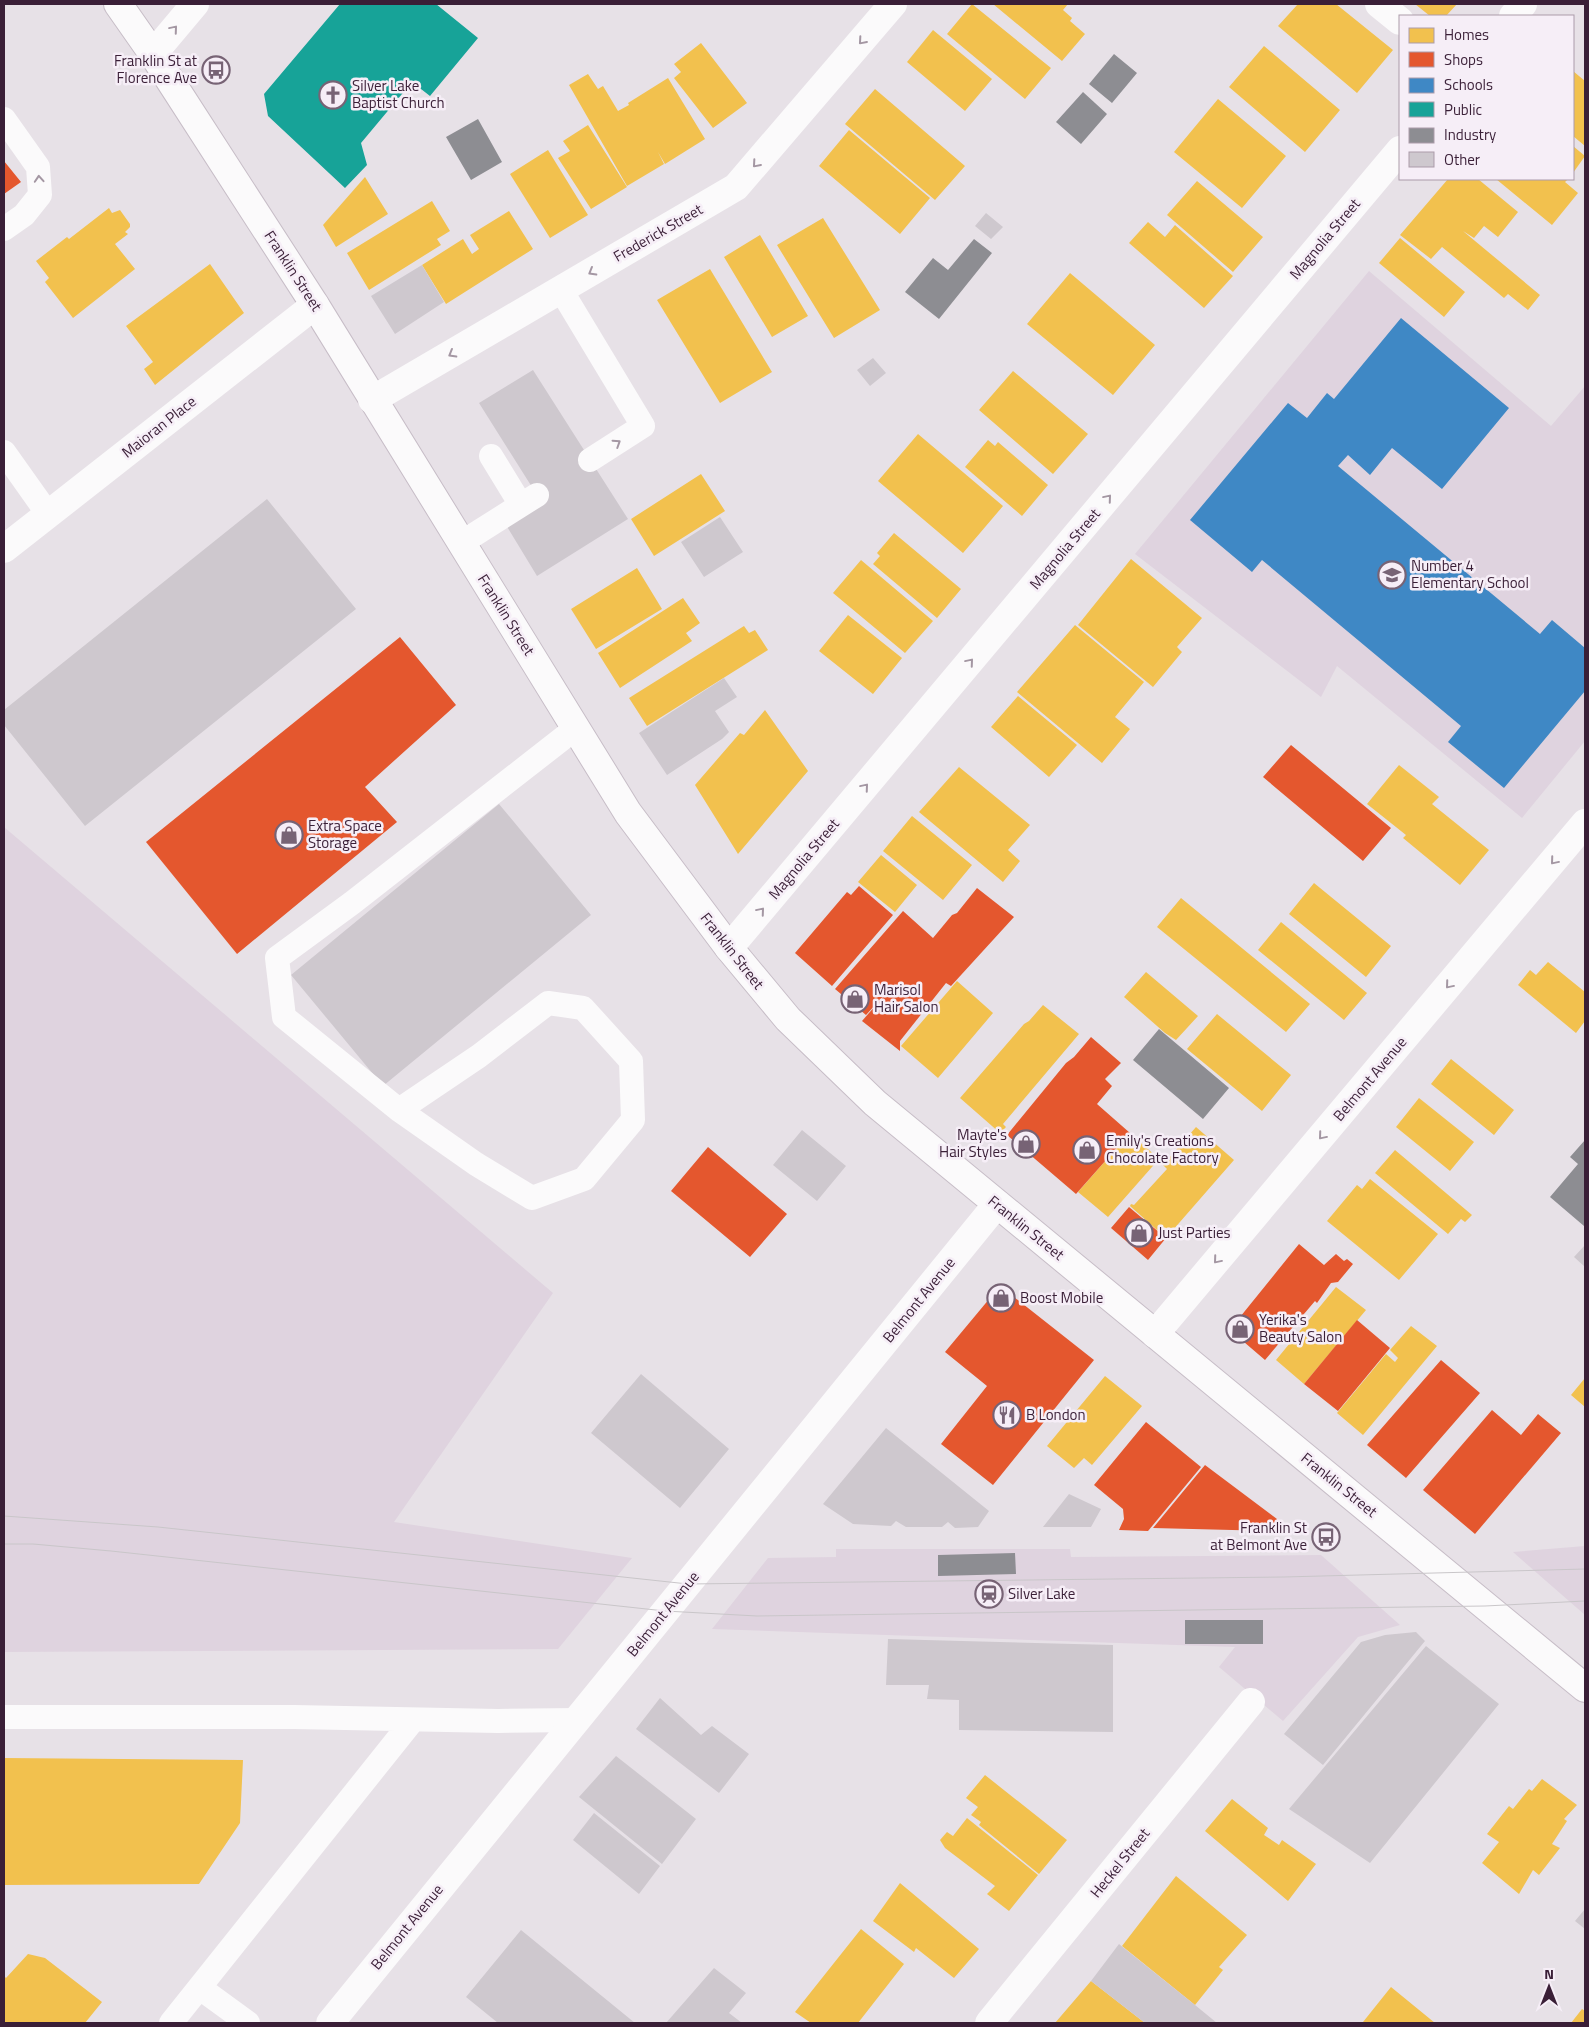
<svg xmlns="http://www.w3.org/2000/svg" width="1589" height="2027" font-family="'Titillium Web',sans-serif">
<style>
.built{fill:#dfd3df}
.homes{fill:#f2c14e}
.shops{fill:#e4572e}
.schools{fill:#3f88c5}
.public{fill:#17a398}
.industry{fill:#8d8d92}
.building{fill:#cec8ce}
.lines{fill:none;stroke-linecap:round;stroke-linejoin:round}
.secondary-casing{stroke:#c7bdc7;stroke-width:30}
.service{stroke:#fbfafb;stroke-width:24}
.minor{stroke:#fbfafb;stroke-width:28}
.tertiary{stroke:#fbfafb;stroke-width:28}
.secondary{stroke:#fbfafb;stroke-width:28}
.tram{stroke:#c9c6c9;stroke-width:1}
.oneway{stroke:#a497a3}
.labels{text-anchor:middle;stroke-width:5;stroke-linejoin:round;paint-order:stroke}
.poi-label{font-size:15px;fill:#3a1f37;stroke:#f6eef7;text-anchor:start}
.street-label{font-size:15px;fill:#3a1f37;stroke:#f6eef7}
</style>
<rect width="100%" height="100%" fill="#e7e1e7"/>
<!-- built -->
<path class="built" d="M1369 271 1551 426 1585 386V741L1522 818 1337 666 1321 697 1135 554Z
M4 827 553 1293 394 1522 632 1558 558 1649 4 1652Z
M1585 1546V1615L1513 1552Z
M836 1549H1070L1071 1557 1321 1555 1400 1625 1358 1637 1283 1721 1219 1667 1235 1647 712 1629 768 1558 836 1557Z"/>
<!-- homes -->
<path class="homes" d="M972 4 1051 68 1025 99 947 34Z
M993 4H1068L1063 10 1072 18 1070 21 1085 34 1062 61Z
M1298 4H1336L1393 50 1357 93 1278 26Z
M1415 4H1457L1446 16H1430Z
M933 30 992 79 965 111 907 62Z
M701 43 747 103 713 128 674 78 681 72 674 64Z
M1264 46 1340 110 1305 152 1229 87Z
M1573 71 1585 81V146L1573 136Z
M588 74 598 89 603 86 618 111 629 105 628 103 668 78 705 139 665 164 658 152 664 164 627 186 569 85Z
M875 89 965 166 935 200 845 124Z
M1218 99 1286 156 1242 208 1174 152Z
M588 125 627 187 591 209 558 158 570 151 563 141Z
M849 130 930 198 900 234 819 166Z
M1573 146 1585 156 1573 173Z
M548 150 588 215 550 238 510 174Z
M365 177 388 214 336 247 323 225Z
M1448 179H1478L1518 212 1498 237 1484 226 1474 238 1463 231 1540 295 1528 310 1508 294 1504 298 1442 247 1431 259 1400 235Z
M1496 179H1568L1565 182 1578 193 1552 225Z
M1197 181 1263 237 1233 272 1167 215Z
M432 201 450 231 437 239 441 245 369 290 347 253Z
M109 208 112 213 120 210 130 224V227L125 232 128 234 115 244 135 269 73 318 45 282 49 278 36 261 67 237 69 239Z
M509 211 533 249 446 304 422 265 463 239 472 254 479 249 470 235Z
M823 218 880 310 834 338 777 245Z
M1148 222 1165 237 1175 225 1233 276 1204 308 1129 243Z
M760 235 808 316 772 337 724 257Z
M1400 238 1465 292 1444 317 1379 263Z
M210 264 244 313 155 385 144 369 153 362 126 326Z
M710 269 772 372 720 403 657 300Z
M1070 273 1155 345 1113 395 1027 324Z
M1013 371 1088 434 1053 474 979 410Z
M918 434 1003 506 963 553 878 481Z
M988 440 995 446 998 442 1048 485 1022 516 965 467Z
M701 474 725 511 654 556 631 519Z
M894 533 961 589 937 618 873 564 880 556 877 553Z
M1131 559 1202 618 1177 647 1182 652 1153 687 1078 625Z
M861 560 933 621 905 653 833 593Z
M637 568 662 609 596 649 571 609Z
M683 598 700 623 686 633 692 641 620 688 598 653Z
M848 615 902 658 873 694 819 651Z
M1075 625 1144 682 1115 717 1130 729 1102 763 1017 692Z
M744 626 749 633 755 630 768 650 647 726 629 698Z
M1018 696 1077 745 1049 777 991 727Z
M765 710 808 771 738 854 695 785 740 733 744 735Z
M1399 765 1439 797 1432 804 1489 850 1460 885 1403 838 1406 835 1367 804Z
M959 767 1030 825 1008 850 1020 861 1003 882 919 812Z
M912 816 972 865 943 900 883 851Z
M881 855 917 885 895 912 858 882Z
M1314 883 1391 946 1366 977 1289 914Z
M1181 898 1310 1004 1286 1032 1157 927Z
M1281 922 1367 993 1344 1020 1258 950Z
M1548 962 1585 992V1021L1576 1033 1518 985 1530 970 1536 975Z
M1146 972 1198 1016 1176 1040 1165 1033 1124 997Z
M957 981 993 1013 938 1078 901 1046Z
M1043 1005 1079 1034 1003 1124 1006 1127 1000 1133 960 1098 1024 1024 1029 1021Z
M1217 1014 1291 1075 1262 1111 1187 1049Z
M1451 1059 1514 1110 1494 1135 1431 1084Z
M1419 1098 1474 1142 1450 1171 1396 1127Z
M1196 1127 1234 1160 1166 1238 1130 1206 1131 1204 1134 1205 1167 1169 1163 1165Z
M1130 1133 1159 1159 1108 1217 1078 1192Z
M1395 1150 1472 1215 1465 1222 1461 1219 1448 1234 1375 1173Z
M1370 1179 1438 1234 1399 1280 1327 1221 1357 1185 1362 1189Z
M1336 1287 1366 1310 1304 1384 1276 1360Z
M1411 1326 1437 1346 1363 1435 1337 1413 1386 1354 1395 1362 1398 1358 1390 1350Z
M1105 1376 1142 1406 1092 1465 1084 1458 1074 1468 1047 1446Z
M1585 1378V1407L1571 1395Z
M4 1758 243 1760 240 1823 199 1884 4 1885Z
M985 1775 1067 1840 1039 1874 979 1825 981 1822 971 1815 978 1807 966 1798Z
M1542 1779 1577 1805 1564 1819 1567 1821 1552 1844 1560 1848 1539 1875 1533 1870 1519 1894 1482 1863 1499 1842 1487 1834 1509 1806 1513 1809 1529 1789 1532 1791Z
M1232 1799 1268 1828 1264 1835 1279 1845 1282 1840 1316 1864 1288 1901 1205 1831Z
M967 1818 1038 1875 1009 1911 987 1894 995 1886 945 1848 940 1840 947 1832 953 1836Z
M1176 1876 1247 1935 1219 1967 1223 1970 1195 2005 1122 1946Z
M900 1883 979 1949 954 1978 916 1948 914 1952 873 1921Z
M861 1929 904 1964 858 2023H811L795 2012Z
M28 1954 45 1958 102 2002 85 2023H4V1976L6 1978Z
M1091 1981 1145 2023H1055Z
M1391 1987 1435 2023H1365L1363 2022Z
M1582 2009 1585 2011V2023H1571Z"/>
<!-- shops -->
<path class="shops" d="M4 161 21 182 4 194Z
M400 637 456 705 365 787 397 822 237 954 146 842Z
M1291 745 1391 828 1363 861 1263 777Z
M859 886 893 915 832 986 795 953 847 892 851 895Z
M977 888 1014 917 951 986 946 983 900 1041V1051L862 1021 897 981 866 1015 835 989 903 911 933 938 952 915 957 913Z
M1091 1037 1121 1063 1105 1079 1112 1086 1097 1104 1130 1133 1076 1194 1007 1135 1066 1063 1074 1057Z
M708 1147 787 1214 750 1257 671 1191Z
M1129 1207 1166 1238 1148 1260 1111 1228Z
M1299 1244 1324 1265 1336 1254 1344 1261 1347 1259 1353 1264 1338 1282 1331 1283 1317 1303 1315 1301 1265 1360 1237 1336 1236 1322Z
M1000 1286 1094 1360 993 1485 941 1444 987 1386 945 1352Z
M1357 1320 1390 1348 1338 1411 1304 1384Z
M1441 1360 1480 1393 1406 1478 1367 1445Z
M1492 1410 1521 1435 1538 1414 1561 1433 1475 1534 1423 1490Z
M1146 1422 1201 1467 1148 1531 1119 1530 1124 1519 1123 1509 1094 1485Z
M1205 1465 1277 1519 1274 1531 1153 1528Z"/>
<!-- schools -->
<path class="schools" d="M1401 318 1509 408 1442 489 1392 448 1370 475 1348 455 1338 466 1540 634 1552 620 1585 648V691L1504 788 1448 742 1461 726 1262 560 1252 572 1190 520 1288 403 1307 418 1327 393 1334 399Z"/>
<!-- public -->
<path class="public" d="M340 4H436L478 38 430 96 412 82 361 143 367 165 345 188 268 116 264 94Z"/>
<!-- industry -->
<path class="industry" d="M1114 54 1137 73 1112 103 1089 84Z
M1083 92 1107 114 1081 144 1056 122Z
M478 119 502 162 471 180 446 137Z
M974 239 992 253 939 319 905 292 933 258 948 270Z
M1159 1029 1229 1088 1203 1119 1133 1060Z
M1585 1140V1225L1584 1226 1550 1197 1578 1164 1570 1157Z
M1015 1553 1016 1574 938 1576V1555Z
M1185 1620H1263V1644H1185Z"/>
<!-- building -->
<path class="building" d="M986 213 1003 227 991 239 975 226Z
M422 265 444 302 395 334 371 296Z
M873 358 886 373 870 386 857 370Z
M533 370 628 519 537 576 506 525 542 503 479 403Z
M267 499 356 609 85 826 4 725V710Z
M720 517 743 552 704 577 681 542Z
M724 678 737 697 715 711 729 732 722 739 667 775 639 733Z
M499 804 591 915 383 1086 291 975Z
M802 1130 846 1166 817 1201 773 1165Z
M1585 1245V1267L1574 1257Z
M641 1374 729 1449 680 1508 591 1433Z
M886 1428 989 1511 978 1527 955 1528 948 1522 942 1527H906L896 1521 891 1526 853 1524 823 1504Z
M1069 1494 1101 1509 1091 1527H1043Z
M1416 1632 1425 1641 1323 1765 1284 1734 1361 1642 1385 1635Z
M888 1639 1113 1645V1732L959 1730V1700L927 1699 929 1685H886Z
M1426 1646 1499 1704 1370 1863 1289 1809Z
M660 1698 701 1735 712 1726 749 1754 719 1793 636 1729Z
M616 1756 696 1819 662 1864 579 1797Z
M594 1813 660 1866 639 1894 573 1840Z
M1585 1909V1929L1575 1921Z
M521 1930 635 2023H498L466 1997Z
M1119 1944 1195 2005 1217 2023H1145L1091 1981Z
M714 1968 746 1993 729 2013 742 2023H666Z"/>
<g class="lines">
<!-- secondary casing -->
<g class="secondary-casing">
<path id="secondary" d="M118 4 153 54 315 305 628 813 729 948 788 1019 875 1103 1585 1688"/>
</g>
<!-- service -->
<path class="service" d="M4 119 38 167 40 195 24 215 4 229
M561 290 643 426 590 460
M4 452 48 514
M491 456 521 505
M461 543 537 495
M399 1110 479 1056 548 1003 583 1008 631 1061 633 1120 584 1179 532 1198 476 1164 399 1110 284 1017 277 958 352 903 576 728
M4 1717H294L498 1721 577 1720
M200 1988 248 2023
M171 2023 413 1720"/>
<!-- minor -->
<path class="minor" d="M1379 4 1400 21
M1513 16 1523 4
M153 54 195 4
M372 400 736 187 893 4
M4 549 315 305
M729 948 1400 150
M1155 1334 1585 823
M989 2023 1251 1702"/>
<!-- tertiary -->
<path class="tertiary" d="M330 2023 997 1204"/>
<!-- secondary -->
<use href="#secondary" class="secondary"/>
<!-- tram -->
<path class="tram" d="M4 1516 158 1527 688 1584 1284 1577 1585 1569
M4 1544H33L111 1551 665 1611 757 1616 1485 1606 1585 1601"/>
</g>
<!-- one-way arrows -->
<defs><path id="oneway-chevron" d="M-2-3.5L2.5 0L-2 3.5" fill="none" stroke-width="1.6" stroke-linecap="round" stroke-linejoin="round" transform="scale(1.25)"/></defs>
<g class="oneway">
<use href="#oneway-chevron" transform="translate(174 29) rotate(-50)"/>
<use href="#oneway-chevron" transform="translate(862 41) rotate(131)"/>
<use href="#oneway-chevron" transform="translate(756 164) rotate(131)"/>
<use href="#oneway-chevron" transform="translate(39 179) rotate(-94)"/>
<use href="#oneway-chevron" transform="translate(592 272) rotate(150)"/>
<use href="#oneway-chevron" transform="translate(452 354) rotate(150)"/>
<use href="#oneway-chevron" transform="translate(617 443) rotate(-33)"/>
<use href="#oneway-chevron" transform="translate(1108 498) rotate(-50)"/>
<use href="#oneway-chevron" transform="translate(970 662) rotate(-50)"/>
<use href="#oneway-chevron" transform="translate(865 787) rotate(-50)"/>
<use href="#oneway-chevron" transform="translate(1554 861) rotate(130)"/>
<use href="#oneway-chevron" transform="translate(761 911) rotate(-50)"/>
<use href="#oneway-chevron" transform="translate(1449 985) rotate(130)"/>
<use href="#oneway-chevron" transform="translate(1322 1136) rotate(130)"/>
<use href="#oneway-chevron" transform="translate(1217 1260) rotate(130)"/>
</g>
<!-- icons -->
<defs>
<g id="bus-ring" transform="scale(1.4375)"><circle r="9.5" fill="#f6eef7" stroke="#776375" stroke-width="1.5"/><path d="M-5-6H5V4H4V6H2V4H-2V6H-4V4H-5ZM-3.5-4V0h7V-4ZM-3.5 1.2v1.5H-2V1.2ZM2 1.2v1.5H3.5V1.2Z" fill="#776375"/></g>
<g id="church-ring" transform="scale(1.4375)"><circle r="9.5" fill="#f6eef7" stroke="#776375" stroke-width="1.5"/><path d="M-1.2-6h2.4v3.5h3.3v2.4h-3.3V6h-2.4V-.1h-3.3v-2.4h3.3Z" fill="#776375"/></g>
<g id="school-ring" transform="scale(1.4375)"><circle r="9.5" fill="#f6eef7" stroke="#776375" stroke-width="1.5"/><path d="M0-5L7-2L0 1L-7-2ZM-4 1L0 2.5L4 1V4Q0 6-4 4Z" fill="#776375"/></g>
<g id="shop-ring" transform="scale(1.4375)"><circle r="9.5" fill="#f6eef7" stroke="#776375" stroke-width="1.5"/><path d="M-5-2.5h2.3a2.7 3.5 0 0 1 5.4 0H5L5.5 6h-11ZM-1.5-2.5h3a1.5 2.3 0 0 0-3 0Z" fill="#776375"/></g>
<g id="restaurant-ring" transform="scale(1.4375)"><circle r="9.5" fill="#f6eef7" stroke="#776375" stroke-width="1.5"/><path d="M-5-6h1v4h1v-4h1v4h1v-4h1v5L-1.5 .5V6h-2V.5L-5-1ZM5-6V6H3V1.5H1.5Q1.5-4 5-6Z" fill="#776375"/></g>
<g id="station-ring" transform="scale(1.4375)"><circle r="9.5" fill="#f6eef7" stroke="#776375" stroke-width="1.5"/><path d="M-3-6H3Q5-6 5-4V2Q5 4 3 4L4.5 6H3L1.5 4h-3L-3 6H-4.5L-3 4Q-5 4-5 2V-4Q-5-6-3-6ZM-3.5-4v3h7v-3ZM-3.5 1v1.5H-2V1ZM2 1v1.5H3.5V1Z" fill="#776375"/></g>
</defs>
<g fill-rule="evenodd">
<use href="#bus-ring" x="216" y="70"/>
<use href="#church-ring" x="333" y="95"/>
<use href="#school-ring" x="1392" y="575"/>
<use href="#shop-ring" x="289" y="835"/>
<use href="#shop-ring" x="855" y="999"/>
<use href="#shop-ring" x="1026" y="1144"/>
<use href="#shop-ring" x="1087" y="1150"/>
<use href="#shop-ring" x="1139" y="1233"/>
<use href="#shop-ring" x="1001" y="1298"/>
<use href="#shop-ring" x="1240" y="1329"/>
<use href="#restaurant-ring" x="1007" y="1415"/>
<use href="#bus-ring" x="1326" y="1537"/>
<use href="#station-ring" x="989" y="1594"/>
</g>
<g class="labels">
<!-- poi labels -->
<g class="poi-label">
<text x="197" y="66" text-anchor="end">Franklin St at<tspan x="197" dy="17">Florence Ave</tspan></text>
<text x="352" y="91">Silver Lake<tspan x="352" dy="17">Baptist Church</tspan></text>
<text x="1411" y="571">Number 4<tspan x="1411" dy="17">Elementary School</tspan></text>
<text x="308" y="831">Extra Space<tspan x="308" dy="17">Storage</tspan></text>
<text x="874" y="995">Marisol<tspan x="874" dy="17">Hair Salon</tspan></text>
<text x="1007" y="1140" text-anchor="end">Mayte's<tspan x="1007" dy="17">Hair Styles</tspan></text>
<text x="1106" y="1146">Emily's Creations<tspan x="1106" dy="17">Chocolate Factory</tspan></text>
<text x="1158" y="1238">Just Parties</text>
<text x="1020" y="1303">Boost Mobile</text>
<text x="1259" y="1325">Yerika's<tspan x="1259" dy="17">Beauty Salon</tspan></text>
<text x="1026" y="1420">B London</text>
<text x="1307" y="1533" text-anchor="end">Franklin St<tspan x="1307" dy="17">at Belmont Ave</tspan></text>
<text x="1008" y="1599">Silver Lake</text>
</g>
<!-- street labels -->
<g class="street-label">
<text transform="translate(658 233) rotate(-30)" y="5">Frederick Street</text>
<text transform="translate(1325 239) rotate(-50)" y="5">Magnolia Street</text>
<text transform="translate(293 271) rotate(57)" y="5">Franklin Street</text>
<text transform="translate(159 427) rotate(-38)" y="5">Maioran Place</text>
<text transform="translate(1065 549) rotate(-50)" y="5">Magnolia Street</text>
<text transform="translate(506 615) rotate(58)" y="5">Franklin Street</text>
<text transform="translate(804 859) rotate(-50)" y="5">Magnolia Street</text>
<text transform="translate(732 951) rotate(52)" y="5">Franklin Street</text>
<text transform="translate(1370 1079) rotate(-50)" y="5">Belmont Avenue</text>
<text transform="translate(1026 1228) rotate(39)" y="5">Franklin Street</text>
<text transform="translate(919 1300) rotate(-51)" y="5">Belmont Avenue</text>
<text transform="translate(1339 1485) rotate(39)" y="5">Franklin Street</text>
<text transform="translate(663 1614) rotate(-51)" y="5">Belmont Avenue</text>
<text transform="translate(1120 1863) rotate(-51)" y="5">Heckel Street</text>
<text transform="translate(407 1927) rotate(-51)" y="5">Belmont Avenue</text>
</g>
</g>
<!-- border -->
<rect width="1589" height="2027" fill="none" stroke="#3a1f37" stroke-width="10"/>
<!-- legend -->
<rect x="1399" y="15" width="175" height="165" fill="#f6eef7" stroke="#ab9baa"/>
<rect x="1409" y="28" width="25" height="15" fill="#f2c14e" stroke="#ab9baa"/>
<text x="1444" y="40" font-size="15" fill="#3a1f37">Homes</text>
<rect x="1409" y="52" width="25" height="15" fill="#e4572e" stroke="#ab9baa"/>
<text x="1444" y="65" font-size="15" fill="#3a1f37">Shops</text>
<rect x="1409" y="78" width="25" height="15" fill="#3f88c5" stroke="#ab9baa"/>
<text x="1444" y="90" font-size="15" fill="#3a1f37">Schools</text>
<rect x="1409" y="102" width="25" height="15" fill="#17a398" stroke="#ab9baa"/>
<text x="1444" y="115" font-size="15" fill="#3a1f37">Public</text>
<rect x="1409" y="128" width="25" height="15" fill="#8d8d92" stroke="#ab9baa"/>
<text x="1444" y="140" font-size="15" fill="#3a1f37">Industry</text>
<rect x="1409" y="152" width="25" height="15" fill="#cec8ce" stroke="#ab9baa"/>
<text x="1444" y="165" font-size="15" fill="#3a1f37">Other</text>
<!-- north arrow -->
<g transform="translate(1549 1987)" stroke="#f6eef7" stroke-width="4" paint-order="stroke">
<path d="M0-4L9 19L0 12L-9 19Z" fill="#3a1f37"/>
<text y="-8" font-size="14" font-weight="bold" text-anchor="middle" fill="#3a1f37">N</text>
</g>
</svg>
